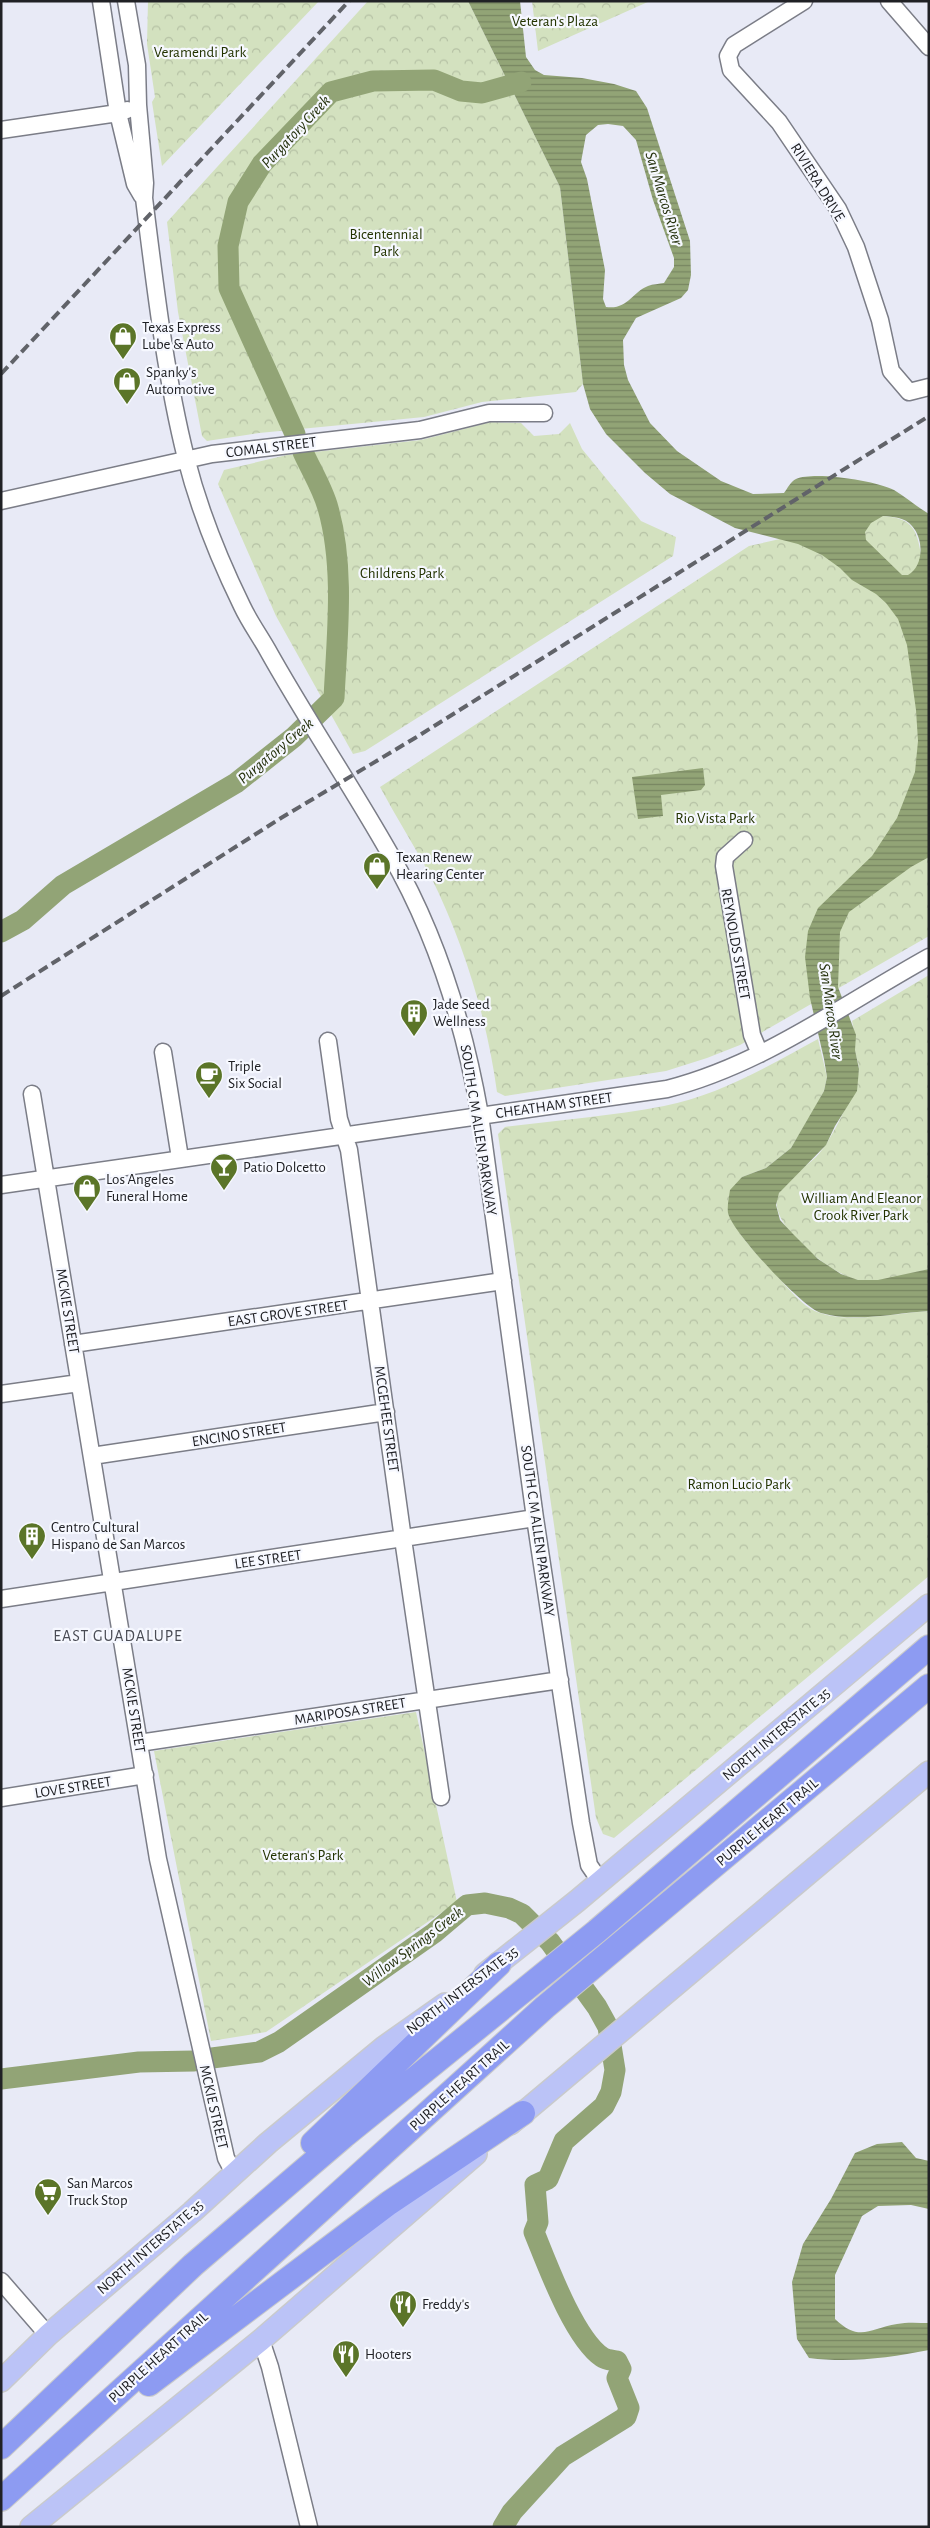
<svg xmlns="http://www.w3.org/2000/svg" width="930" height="2528" font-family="'Alegreya Sans',sans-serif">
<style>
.park{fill:url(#park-crowns)}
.water{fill:url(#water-rules);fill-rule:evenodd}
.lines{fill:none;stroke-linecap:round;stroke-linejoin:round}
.river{stroke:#92a476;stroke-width:21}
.minor-casing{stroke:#7b7d87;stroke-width:19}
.major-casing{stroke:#c9cacb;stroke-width:24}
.highway-casing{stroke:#c9cacb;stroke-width:26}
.minor{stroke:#fff;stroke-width:16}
.major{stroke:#bbc3f7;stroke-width:21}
.highway{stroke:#8d9bf2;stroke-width:24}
.rail{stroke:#616369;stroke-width:4;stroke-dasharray:10 5;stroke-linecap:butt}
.labels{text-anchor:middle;stroke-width:4.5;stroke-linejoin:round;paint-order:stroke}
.park-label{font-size:15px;fill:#233300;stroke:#f6f8ff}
.street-label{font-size:15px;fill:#202125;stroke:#f6f8ff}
.poi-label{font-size:15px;fill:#202125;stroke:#f6f8ff;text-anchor:start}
.water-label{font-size:16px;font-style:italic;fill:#24300c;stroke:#f6f8ff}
.neighbourhood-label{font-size:16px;letter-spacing:1px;fill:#4a4c55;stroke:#f6f8ff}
</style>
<defs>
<pattern id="park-crowns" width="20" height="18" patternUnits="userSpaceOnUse" patternTransform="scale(1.25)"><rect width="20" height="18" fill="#d3e1bf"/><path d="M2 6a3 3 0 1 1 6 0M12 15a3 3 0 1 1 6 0" fill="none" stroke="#b5c1a4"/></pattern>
<pattern id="water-rules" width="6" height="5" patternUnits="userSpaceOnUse" patternTransform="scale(1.25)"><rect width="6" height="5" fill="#92a476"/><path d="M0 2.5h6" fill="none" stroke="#778561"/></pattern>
</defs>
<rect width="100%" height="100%" fill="#e8eaf6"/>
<!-- park -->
<path class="park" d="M148 1H319L162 166 152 102 155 97 147 44Z
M368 1H468L560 187 583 384 576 392 482 402 424 417 259 433 207 441 202 436 178 312 167 222Z
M532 1H650L538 51Z
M491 422 521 423 534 436 559 434 570 423 582 449 641 521 676 537 673 556 365 751 353 754 276 616 218 484 224 470 287 455 421 440Z
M883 516C911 518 917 528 921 555L929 674V936L740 1045 707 1058 666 1071 505 1096 497 1092C487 1018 464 944 431 877 415 847 396 817 380 787L749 546Z
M929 975V1269C907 1274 880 1284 858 1280 832 1275 766 1224 778 1195 785 1180 804 1168 816 1157 831 1143 855 1091 859 1070 859 1064 856 1057 855 1051 854 1041 855 1032 852 1021Z
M818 1039 827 1077 824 1091 812 1113 791 1148 766 1168 742 1177 728 1213C738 1234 754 1252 770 1268 782 1281 796 1300 811 1309 840 1326 896 1313 929 1311V1576L614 1838 603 1834 596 1818 498 1134 505 1127C558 1120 612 1116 664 1106 720 1095 770 1065 818 1039Z
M416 1712 457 1902 266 2032 211 2041 154 1751Z"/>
<!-- water -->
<path class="water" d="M468 1H520L526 57 535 70 544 75 582 78 614 84 636 91 647 108 690 241 691 275 688 290 681 298 636 318 623 340 624 365 628 380 650 423 677 451 721 481 753 494 784 493C787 489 791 481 796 479 815 471 876 481 894 490 906 497 917 507 929 514V857L911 867 849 912 840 932 838 987 856 1035 855 1050 859 1069 857 1091 835 1126 826 1145 779 1193 776 1205 780 1220 793 1234 818 1259 841 1274 858 1280H878L929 1269V1311C894 1313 856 1323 821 1313 803 1308 732 1232 728 1213 727 1206 729 1197 730 1190L742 1177 766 1168 791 1148 824 1091 827 1077 824 1059 810 998 805 957 808 931 818 908 872 856 897 818 915 772 918 741 916 710 907 645 898 619 886 603 876 594 852 580 840 568 822 555 798 544 735 528 670 494 645 473 606 434 590 409 583 384 560 187ZM608 124 623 126 636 140 653 200 674 258V267L664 283C659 284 653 284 648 286 632 292 628 310 606 307L603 299 605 270 587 179 581 162 586 135 598 125ZM883 516C893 517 905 517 912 526 924 539 924 566 908 575H902L866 540 865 532 871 523Z
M703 768 705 785 701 790 661 795 663 816 638 819 632 777Z
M902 2142 916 2158 929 2161V2209L911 2205 878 2206 862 2216 835 2275V2319C860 2343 870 2328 897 2324 907 2322 918 2323 929 2323V2350C888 2358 851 2363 809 2358L797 2339 792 2282 803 2244 831 2199 855 2153 877 2144Z"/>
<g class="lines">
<!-- river -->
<path class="river" d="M295 434 229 288 228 246 238 202 262 164 331 92 373 81 434 80 461 91 482 93 521 82
M1 932 23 920 63 885 236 783 294 737 334 698C337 636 345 568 328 508 323 489 311 470 303 452
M212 2058 259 2052 279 2042 434 1933 467 1905 485 1903 509 1908 522 1914 550 1942 597 2007 608 2027 615 2070 611 2092 604 2106 564 2141 548 2179 535 2185 538 2222 534 2232C547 2264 574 2338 602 2357 606 2360 612 2360 617 2361L621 2369 617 2378 629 2408 626 2417 563 2456 512 2512 503 2527
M1 2079 139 2062 194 2061"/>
<!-- minor casing -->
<g class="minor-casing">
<path id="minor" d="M101 1 118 113 135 184 142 196
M126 1 137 65 138 105 145 183 144 198C155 285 165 374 186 458 199 509 219 559 242 606 249 621 259 635 267 649 306 719 351 785 390 854 437 935 464 1024 480 1115L535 1518 581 1823 589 1865 600 1881
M804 1 734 45 728 56 731 70 779 122 838 209 856 247 880 320 891 371 909 392 929 387
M889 1 929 47
M1 130 118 113 127 110
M1 501 212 454 420 430 489 413H544
M744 840 725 857 724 866 752 1035 760 1054
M328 1041 339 1119 349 1150 403 1539 441 1797
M163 1052 180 1158
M32 1094 158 1859 226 2158 234 2173
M1 1185 667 1089C762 1065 844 1004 929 957
M73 1344 503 1281
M1 1394 79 1383
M92 1456 386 1412
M1 1599 535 1518
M139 1743 560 1680
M1 1798 145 1775
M1 2281 48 2335
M261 2340 270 2367 309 2527"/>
</g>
<!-- major casing -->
<g class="major-casing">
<path id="major" d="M485 1974 577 1901 929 1605
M510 2124 929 1772
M1 2381 48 2335 192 2212 268 2143 384 2047 445 2004
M31 2527 261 2340 476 2154"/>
</g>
<!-- highway casing -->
<g class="highway-casing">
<path id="highway" d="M313 2143 499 1964
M149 2384 389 2203 523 2113
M1 2447 193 2265 344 2136 597 1931 929 1647
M1 2499 545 2007 929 1686"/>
</g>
<!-- minor -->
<use href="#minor" class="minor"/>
<!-- major -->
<use href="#major" class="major"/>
<!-- highway -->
<use href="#highway" class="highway"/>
<!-- rail -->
<path class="rail" d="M1 374 349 1
M1 996 281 818 415 738 929 416"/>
</g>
<!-- icons -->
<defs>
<g id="shop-pin" transform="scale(1.4375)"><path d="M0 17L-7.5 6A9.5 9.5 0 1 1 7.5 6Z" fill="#5b7528" stroke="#f6f8ff"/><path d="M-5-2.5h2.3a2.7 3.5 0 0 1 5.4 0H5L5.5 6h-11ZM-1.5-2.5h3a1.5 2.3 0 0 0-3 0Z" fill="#fff"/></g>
<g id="building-pin" transform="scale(1.4375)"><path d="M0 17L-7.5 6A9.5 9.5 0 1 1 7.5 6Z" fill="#5b7528" stroke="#f6f8ff"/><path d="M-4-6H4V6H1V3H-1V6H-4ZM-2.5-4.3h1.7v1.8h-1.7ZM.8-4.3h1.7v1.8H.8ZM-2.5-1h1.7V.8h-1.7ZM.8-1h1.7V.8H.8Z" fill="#fff"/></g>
<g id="cafe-pin" transform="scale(1.4375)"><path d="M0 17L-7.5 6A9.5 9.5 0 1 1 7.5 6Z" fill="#5b7528" stroke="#f6f8ff"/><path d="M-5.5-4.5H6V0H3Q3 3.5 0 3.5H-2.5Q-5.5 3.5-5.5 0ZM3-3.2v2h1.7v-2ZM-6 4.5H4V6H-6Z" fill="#fff"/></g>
<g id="bar-pin" transform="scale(1.4375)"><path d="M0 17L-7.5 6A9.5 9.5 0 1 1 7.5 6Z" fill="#5b7528" stroke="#f6f8ff"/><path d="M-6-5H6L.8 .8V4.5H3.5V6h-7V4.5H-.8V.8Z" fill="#fff"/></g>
<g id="supermarket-pin" transform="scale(1.4375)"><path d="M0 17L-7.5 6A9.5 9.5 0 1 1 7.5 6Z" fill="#5b7528" stroke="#f6f8ff"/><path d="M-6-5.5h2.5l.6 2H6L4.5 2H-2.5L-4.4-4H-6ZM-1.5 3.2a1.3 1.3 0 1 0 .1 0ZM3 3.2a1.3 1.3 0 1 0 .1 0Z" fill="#fff"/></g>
<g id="restaurant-pin" transform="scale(1.4375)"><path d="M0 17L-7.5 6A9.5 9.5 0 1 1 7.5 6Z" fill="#5b7528" stroke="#f6f8ff"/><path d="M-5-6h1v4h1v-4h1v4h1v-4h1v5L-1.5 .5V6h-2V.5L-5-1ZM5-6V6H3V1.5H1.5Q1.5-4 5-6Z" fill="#fff"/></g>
</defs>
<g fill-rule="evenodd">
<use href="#shop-pin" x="123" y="336"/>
<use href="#shop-pin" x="127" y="381"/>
<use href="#shop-pin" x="377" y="866"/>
<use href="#building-pin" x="414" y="1013"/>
<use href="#cafe-pin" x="209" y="1075"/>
<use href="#bar-pin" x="224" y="1167"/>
<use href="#shop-pin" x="87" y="1188"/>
<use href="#building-pin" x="32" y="1536"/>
<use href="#supermarket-pin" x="48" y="2192"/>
<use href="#restaurant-pin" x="403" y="2304"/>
<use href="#restaurant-pin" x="346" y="2354"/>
</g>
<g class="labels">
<!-- park labels -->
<g class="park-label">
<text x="555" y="26">Veteran's Plaza</text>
<text x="200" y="57">Veramendi Park</text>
<text x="386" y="239">Bicentennial<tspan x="386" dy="17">Park</tspan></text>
<text x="402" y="578">Childrens Park</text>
<text x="715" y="823">Rio Vista Park</text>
<text x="861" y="1203">William And Eleanor<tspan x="861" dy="17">Crook River Park</tspan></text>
<text x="739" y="1489">Ramon Lucio Park</text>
<text x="303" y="1860">Veteran's Park</text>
</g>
<!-- street labels -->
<g class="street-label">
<text transform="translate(818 182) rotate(58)" y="5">RIVIERA DRIVE</text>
<text transform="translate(271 447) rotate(-7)" y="5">COMAL STREET</text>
<text transform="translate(736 944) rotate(80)" y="5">REYNOLDS STREET</text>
<text transform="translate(554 1105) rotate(-8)" y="5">CHEATHAM STREET</text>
<text transform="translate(479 1130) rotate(81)" y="5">SOUTH C M ALLEN PARKWAY</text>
<text transform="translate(68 1311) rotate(81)" y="5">MCKIE STREET</text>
<text transform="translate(288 1313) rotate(-8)" y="5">EAST GROVE STREET</text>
<text transform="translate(387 1419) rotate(82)" y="5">MCGEHEE STREET</text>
<text transform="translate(239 1434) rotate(-9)" y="5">ENCINO STREET</text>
<text transform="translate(538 1531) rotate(82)" y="5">SOUTH C M ALLEN PARKWAY</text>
<text transform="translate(268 1559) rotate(-8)" y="5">LEE STREET</text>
<text transform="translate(134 1710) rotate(81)" y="5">MCKIE STREET</text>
<text transform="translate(350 1711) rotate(-9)" y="5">MARIPOSA STREET</text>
<text transform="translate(776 1734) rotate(-40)" y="5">NORTH INTERSTATE 35</text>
<text transform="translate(73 1787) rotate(-9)" y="5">LOVE STREET</text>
<text transform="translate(767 1822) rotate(-40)" y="5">PURPLE HEART TRAIL</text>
<text transform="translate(462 1990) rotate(-37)" y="5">NORTH INTERSTATE 35</text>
<text transform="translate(459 2085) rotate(-42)" y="5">PURPLE HEART TRAIL</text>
<text transform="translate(214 2107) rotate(77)" y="5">MCKIE STREET</text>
<text transform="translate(150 2247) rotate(-41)" y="5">NORTH INTERSTATE 35</text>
<text transform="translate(158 2357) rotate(-42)" y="5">PURPLE HEART TRAIL</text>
</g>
<!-- poi labels -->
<g class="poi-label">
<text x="142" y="332">Texas Express<tspan x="142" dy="17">Lube &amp; Auto</tspan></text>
<text x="146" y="377">Spanky's<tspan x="146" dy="17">Automotive</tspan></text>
<text x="396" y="862">Texan Renew<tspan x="396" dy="17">Hearing Center</tspan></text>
<text x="433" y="1009">Jade Seed<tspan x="433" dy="17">Wellness</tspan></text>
<text x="228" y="1071">Triple<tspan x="228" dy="17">Six Social</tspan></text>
<text x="243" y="1172">Patio Dolcetto</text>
<text x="106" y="1184">Los Angeles<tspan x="106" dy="17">Funeral Home</tspan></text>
<text x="51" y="1532">Centro Cultural<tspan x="51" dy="17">Hispano de San Marcos</tspan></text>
<text x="67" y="2188">San Marcos<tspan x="67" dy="17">Truck Stop</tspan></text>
<text x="422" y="2309">Freddy's</text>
<text x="365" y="2359">Hooters</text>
</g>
<!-- water labels -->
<g class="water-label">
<text transform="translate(295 131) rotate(-47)" y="6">Purgatory Creek</text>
<text transform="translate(665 198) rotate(73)" y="6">San Marcos River</text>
<text transform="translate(275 750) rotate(-40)" y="6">Purgatory Creek</text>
<text transform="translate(832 1011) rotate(82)" y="6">San Marcos River</text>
<text transform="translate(412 1946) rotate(-37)" y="6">Willow Springs Creek</text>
</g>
<!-- neighbourhood labels -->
<g class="neighbourhood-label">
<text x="118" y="1641">EAST GUADALUPE</text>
</g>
</g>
<!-- border -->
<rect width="930" height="2528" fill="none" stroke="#202125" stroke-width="5"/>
</svg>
